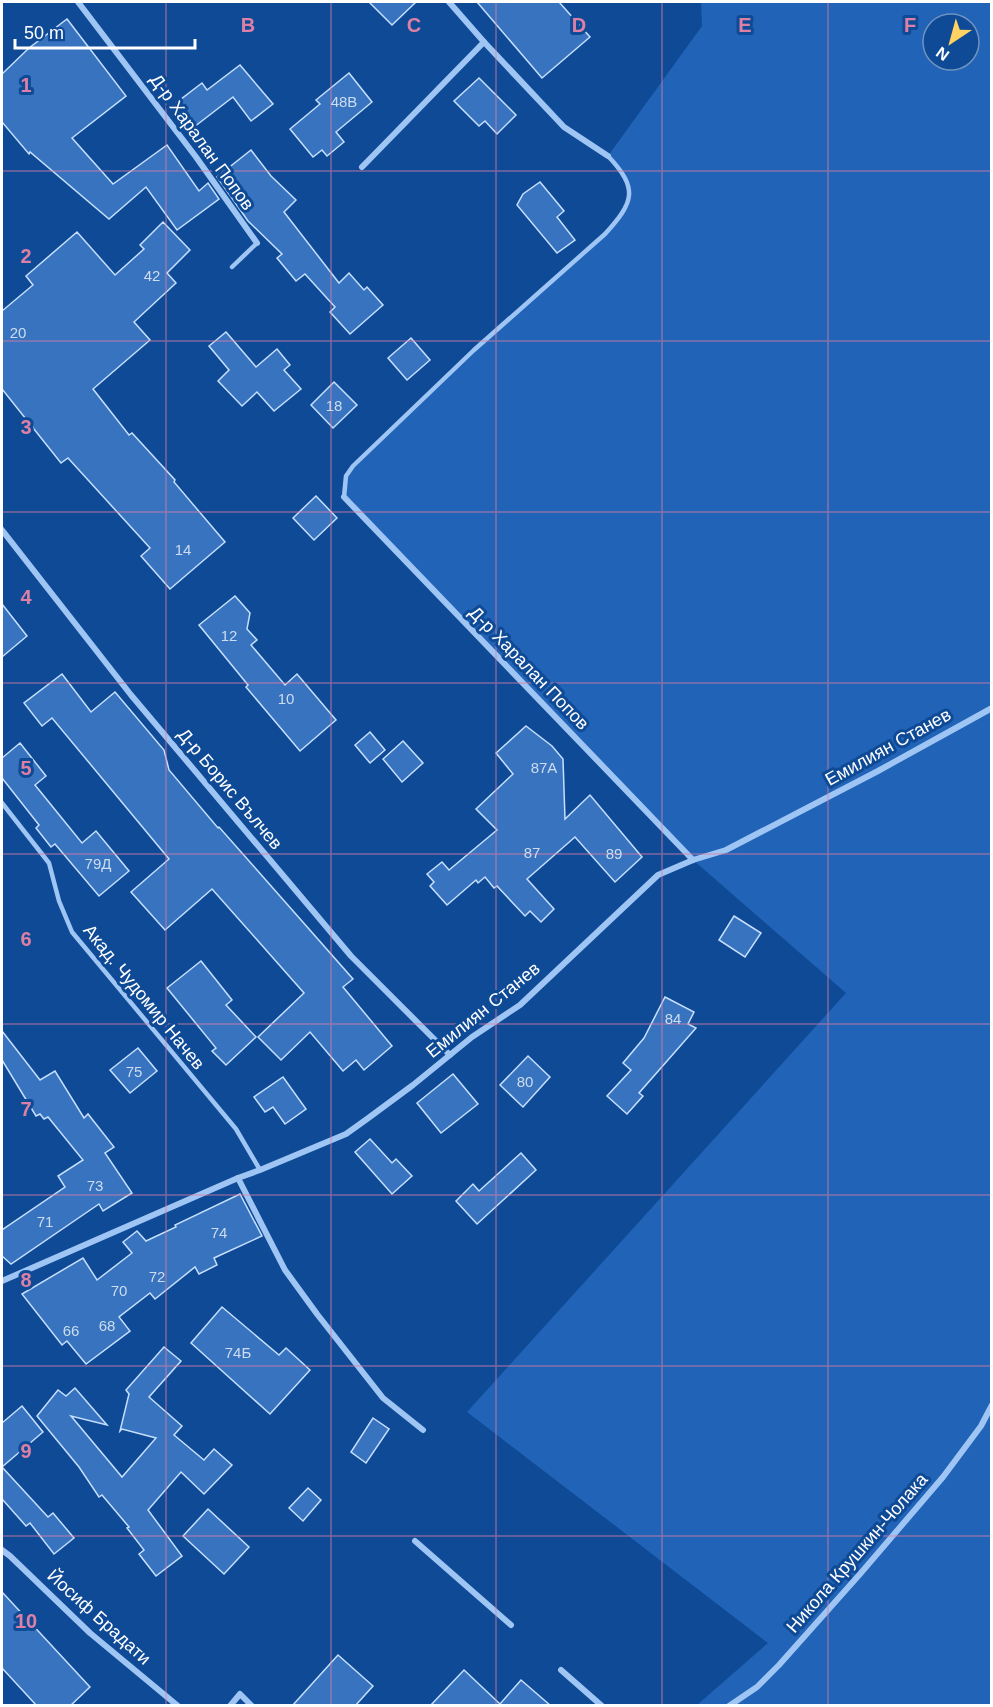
<svg xmlns="http://www.w3.org/2000/svg" width="993" height="1707" font-family="Helvetica,sans-serif">
  <style>
    .green { fill: #2163b6; fill-rule: evenodd }
    .building { fill: #3773bf; stroke: #c6dffe; stroke-width: 1.5 }
    .lines { fill: none; stroke-linecap: round; stroke-linejoin: round }
    .service { stroke: #9ec5f4; stroke-width: 4.5 }
    .minor { stroke: #9ec5f4; stroke-width: 6 }
    .grid { fill: none; stroke: #dd80a5; stroke-width: 1.5; stroke-opacity: 0.55 }
    .labels { text-anchor: middle; dominant-baseline: central; stroke-width: 6; stroke-linejoin: round; paint-order: stroke }
    .number-label { font-size: 15px; fill: #cddcef }
    .street-label { font-size: 18px; fill: #fff; stroke: #0f4a96 }
    .grid-label { font-size: 20px; text-anchor: middle; font-weight: bold; fill: #dd80a5; stroke: #0f4a96; stroke-width: 6; stroke-linejoin: round; paint-order: stroke }
  </style>
  <rect width="100%" height="100%" fill="#0f4a96"/>
  <path class="green" d="M701,2H991V1705H697L768,1643L467,1412L846,993L693,860L344,497L346,476L474,350L605,234L627,202L628,182L608,156L702,26ZM933,24H969V60H933Z"/>
  <g class="building">
    <path d="M369,2H416L392,25Z"/>
    <path d="M477,2H559L590,37L542,78Z"/>
    <path d="M67,19L126,96L72,138L113,184L167,145L199,191L208,183L219,199L177,230L146,187L109,219L30,152L29,154L2,122V74L29,48Z"/>
    <path d="M240,65L273,104L251,121L233,97L194,127L176,103L202,83L207,90Z"/>
    <path d="M349,73L372,102L336,132L344,142L327,156L322,150L313,157L290,129L320,104L316,100Z"/>
    <path d="M479,78L516,115L497,134L485,121L479,126L454,101Z"/>
    <path d="M251,150L271,176L296,200L284,212L339,283L349,273L364,290L367,287L383,305L350,334L330,312L335,307L305,274L296,281L277,258L282,254L248,221L217,177Z"/>
    <path d="M540,182L564,211L557,217L575,240L557,253L517,205L523,194Z"/>
    <path d="M163,222L190,250L167,273L176,283L134,322L150,340L93,389L129,435L132,433L175,480L174,482L225,542L170,589L141,556L150,548L68,458L61,463L2,389V311L33,285L26,276L77,232L115,275L144,249L140,245Z"/>
    <path d="M226,332L256,367L277,349L290,365L284,370L301,389L274,411L257,392L242,406L218,381L229,370L209,346Z"/>
    <path d="M411,338L430,360L407,380L388,358Z"/>
    <path d="M334,382L357,405L333,428L311,405Z"/>
    <path d="M316,496L337,518L314,540L293,518Z"/>
    <path d="M235,596L250,613L247,629L257,640L251,645L285,685L297,674L336,720L300,751L246,687L248,685L199,625Z"/>
    <path d="M2,604L27,636L2,657Z"/>
    <path d="M62,674L91,712L115,692L164,750L169,770L218,828L219,827L353,979L343,987L392,1046L364,1070L356,1060L343,1071L310,1032L281,1060L258,1037L304,993L212,889L165,930L131,892L169,859L52,718L42,726L24,703Z"/>
    <path d="M526,726L552,746L563,759L565,819L590,795L642,857L615,882L575,837L527,879L554,909L541,922L530,911L525,916L497,886L494,888L485,877L478,883L476,880L447,905L430,886L434,882L427,874L442,862L449,870L497,830L476,809L513,774L496,753Z"/>
    <path d="M370,732L385,750L370,763L355,745Z"/>
    <path d="M403,741L423,763L402,782L383,759Z"/>
    <path d="M20,743L46,776L35,785L82,843L96,831L129,871L99,896L55,844L51,847L36,828L39,825L2,778V758Z"/>
    <path d="M734,916L761,933L745,957L719,940Z"/>
    <path d="M201,961L232,1000L226,1005L256,1037L226,1065L212,1051L216,1048L167,988Z"/>
    <path d="M665,997L694,1012L688,1024L696,1028L639,1093L643,1096L627,1114L607,1096L631,1070L623,1063L644,1038Z"/>
    <path d="M2,1031L40,1080L55,1071L84,1118L88,1114L114,1147L105,1153L132,1193L103,1211L99,1204L11,1264L2,1256V1230L65,1187L58,1176L83,1160L48,1117L44,1119L40,1114L36,1116L2,1060Z"/>
    <path d="M138,1048L157,1071L130,1093L110,1070Z"/>
    <path d="M528,1056L550,1077L523,1107L500,1085Z"/>
    <path d="M453,1074L478,1104L441,1133L417,1103Z"/>
    <path d="M283,1077L306,1109L285,1124L273,1107L265,1112L254,1097Z"/>
    <path d="M370,1139L392,1163L396,1159L412,1176L392,1194L355,1152Z"/>
    <path d="M521,1153L536,1170L477,1224L456,1201L473,1184L479,1191Z"/>
    <path d="M240,1194L262,1236L214,1258L217,1265L199,1274L195,1267L155,1299L150,1293L119,1317L130,1331L86,1364L67,1341L62,1345L22,1294L83,1258L97,1280L132,1253L123,1242L137,1231L146,1241L176,1227L175,1225Z"/>
    <path d="M222,1307L279,1355L286,1348L310,1370L270,1414L191,1343Z"/>
    <path d="M164,1347L181,1361L149,1397L182,1426L174,1435L204,1460L214,1449L232,1465L204,1494L181,1472L148,1510L182,1556L156,1576L139,1554L144,1550L127,1528L129,1527L102,1495L99,1497L79,1467L37,1416L58,1390L66,1396L75,1388L107,1425L71,1416L122,1477L156,1438L122,1429L120,1431L129,1394L126,1390Z"/>
    <path d="M22,1406L43,1432L2,1467L48,1517L53,1513L74,1538L54,1554L30,1523L26,1526L2,1499V1423Z"/>
    <path d="M373,1418L389,1429L366,1463L351,1452Z"/>
    <path d="M308,1488L321,1500L303,1521L289,1508Z"/>
    <path d="M208,1509L249,1547L224,1574L183,1536Z"/>
    <path d="M2,1592L90,1687L70,1706H37L2,1668Z"/>
    <path d="M338,1655L373,1686L355,1706H292Z"/>
    <path d="M464,1670L500,1704L521,1680L551,1706H430Z"/>
  </g>
  <g class="lines">
    <g class="service">
      <path d="M232,267L257,243"/>
      <path d="M344,497L346,476L353,466L474,350L605,234C634,202 639,189 608,156"/>
      <path d="M2,803L49,863L59,901L72,932L236,1129L260,1170"/>
    </g>
    <g class="minor">
      <path d="M78,2L196,157L257,243"/>
      <path d="M449,2L484,42L564,127L608,156"/>
      <path d="M362,167L484,42"/>
      <path d="M344,497L693,860"/>
      <path d="M2,530L131,695L351,956L450,1055"/>
      <path d="M238,1178L285,1270L317,1314L383,1398L423,1430"/>
      <path d="M2,1281L238,1178L260,1170L346,1134L367,1119L413,1085L472,1037L520,1005L658,875L693,860L726,850L878,771L992,708"/>
      <path d="M415,1541L511,1625"/>
      <path d="M2,1550L10,1556L90,1633L178,1706"/>
      <path d="M561,1670L602,1706"/>
      <path d="M230,1706L240,1694L252,1706"/>
      <path d="M729,1706L757,1687L779,1665L860,1574L943,1477L981,1426L992,1405"/>
    </g>
  </g>
  <path class="grid" d="M166,2V1706M331,2V1706M496,2V1706M662,2V1706M828,2V1706M2,171H992M2,341H992M2,512H992M2,683H992M2,854H992M2,1024H992M2,1195H992M2,1366H992M2,1536H992"/>
  <g class="labels">
    <g class="number-label">
      <text x="344" y="101">48В</text>
      <text x="152" y="275">42</text>
      <text x="18" y="332">20</text>
      <text x="334" y="405">18</text>
      <text x="183" y="549">14</text>
      <text x="229" y="635">12</text>
      <text x="286" y="698">10</text>
      <text x="544" y="767">87А</text>
      <text x="532" y="852">87</text>
      <text x="614" y="853">89</text>
      <text x="98" y="863">79Д</text>
      <text x="673" y="1018">84</text>
      <text x="134" y="1071">75</text>
      <text x="525" y="1081">80</text>
      <text x="95" y="1185">73</text>
      <text x="45" y="1221">71</text>
      <text x="219" y="1232">74</text>
      <text x="157" y="1276">72</text>
      <text x="119" y="1290">70</text>
      <text x="107" y="1325">68</text>
      <text x="71" y="1330">66</text>
      <text x="238" y="1352">74Б</text>
    </g>
    <g class="street-label">
      <text transform="translate(202 142) rotate(54)">Д-р Харалан Попов</text>
      <text transform="translate(529 668) rotate(46)">Д-р Харалан Попов</text>
      <text transform="translate(888 747) rotate(-29)">Емилиян Станев</text>
      <text transform="translate(230 789) rotate(50)">Д-р Борис Вълчев</text>
      <text transform="translate(144 997) rotate(51)">Акад. Чудомир Начев</text>
      <text transform="translate(483 1010) rotate(-39)">Емилиян Станев</text>
      <text transform="translate(857 1553) rotate(-49)">Никола Крушкин-Чолака</text>
      <text transform="translate(99 1617) rotate(42)">Йосиф Брадати</text>
    </g>
  </g>
  <g class="grid-label">
    <text x="248" y="32">B</text>
    <text x="414" y="32">C</text>
    <text x="579" y="32">D</text>
    <text x="745" y="32">E</text>
    <text x="910" y="32">F</text>
    <text x="26" y="92">1</text>
    <text x="26" y="263">2</text>
    <text x="26" y="434">3</text>
    <text x="26" y="604">4</text>
    <text x="26" y="775">5</text>
    <text x="26" y="946">6</text>
    <text x="26" y="1116">7</text>
    <text x="26" y="1287">8</text>
    <text x="26" y="1458">9</text>
    <text x="26" y="1628">10</text>
  </g>
  <rect width="993" height="1707" fill="none" stroke="#ffffff" stroke-width="6"/>
  <g transform="translate(951 42) rotate(216)"><circle r="28" fill="#0f4a96" stroke="#6f92c0" stroke-width="1.5"/>
  <path d="M0-4.5L10 22L0 15L-10 22Z" fill="#ffd261"/>
  <text y="-9" font-size="16" font-weight="bold" text-anchor="middle" fill="#ffffff">N</text>
  </g>
  <path d="M15 39v9h180v-9" fill="none" stroke="#ffffff" stroke-width="3"/>
  <text x="24" y="39" font-size="18" fill="#ffffff" stroke="#0f4a96" stroke-width="4.5" paint-order="stroke">50 m</text>
</svg>
